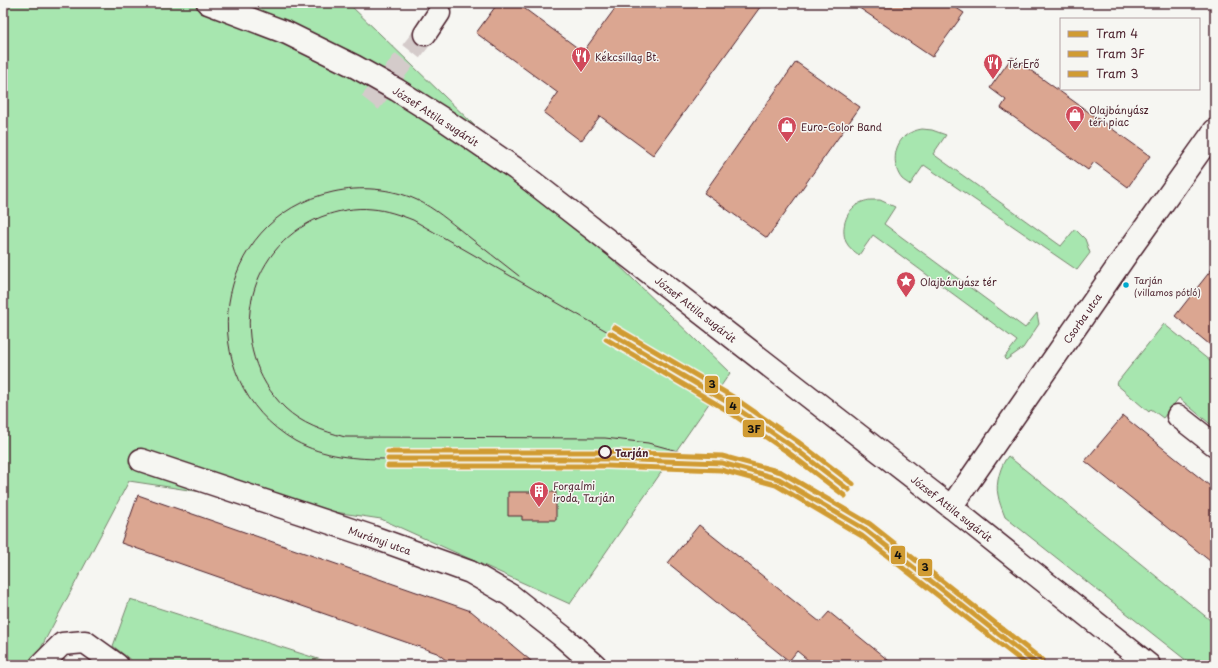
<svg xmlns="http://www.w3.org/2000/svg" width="1218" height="668" font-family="'Playpen Sans',sans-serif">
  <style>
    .green { fill: #a7e6af; stroke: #78826d }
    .building { fill: #dba691; stroke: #4a1f2b }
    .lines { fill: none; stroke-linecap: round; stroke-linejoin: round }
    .pedestrian-tunnel { stroke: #d4cbca; stroke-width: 22; stroke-dasharray: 22 11; stroke-linecap: butt }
    .pedestrian-casing { stroke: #4a1f2b; stroke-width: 25 }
    .minor-casing { stroke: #4a1f2b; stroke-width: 25 }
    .primary-casing { stroke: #4a1f2b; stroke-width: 25 }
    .pedestrian { stroke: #f6f6f2; stroke-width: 22 }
    .minor { stroke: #f6f6f2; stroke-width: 22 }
    .primary { stroke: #f6f6f2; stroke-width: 22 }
    .tram { stroke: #4a1f2b; stroke-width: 1 }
    .tram-1-casing { stroke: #f6f6f2; stroke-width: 8 }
    .tram-2-casing { stroke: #f6f6f2; stroke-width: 8 }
    .tram-3-casing { stroke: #f6f6f2; stroke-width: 8 }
    .tram-1 { stroke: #d09b32; stroke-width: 5 }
    .tram-2 { stroke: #d09b32; stroke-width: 5 }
    .tram-3 { stroke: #d09b32; stroke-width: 5 }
    .bus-dot { fill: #00a9ce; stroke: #f6f6f2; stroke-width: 1.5 }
    .stop-dot { fill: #f6f6f2; stroke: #4a1f2b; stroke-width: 2 }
    .labels { text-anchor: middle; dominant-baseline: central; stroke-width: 3; stroke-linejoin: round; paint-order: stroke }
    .bus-label { font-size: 9px; fill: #4a1f2b; stroke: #f6f6f2; text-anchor: start }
    .poi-label { font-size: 10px; fill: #4a1f2b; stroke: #f6f6f2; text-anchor: start }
    .street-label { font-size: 10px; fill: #4a1f2b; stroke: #f6f6f2 }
    .stop-label { font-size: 10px; font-weight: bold; fill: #4a1f2b; stroke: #f6f6f2; text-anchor: start }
    .line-badge { stroke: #f6f6f2; stroke-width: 1.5 }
    .pale-badge-label { font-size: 11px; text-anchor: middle; font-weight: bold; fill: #111 }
  </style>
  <rect width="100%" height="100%" fill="#f6f6f2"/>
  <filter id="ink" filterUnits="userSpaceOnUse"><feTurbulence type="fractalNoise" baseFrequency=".025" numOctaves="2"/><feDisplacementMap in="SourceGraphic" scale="8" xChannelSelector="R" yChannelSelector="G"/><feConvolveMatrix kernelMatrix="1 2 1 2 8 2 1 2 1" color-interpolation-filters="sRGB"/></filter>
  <g filter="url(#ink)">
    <g class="green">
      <path d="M3,3H348L730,373L570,604L381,519L129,481L32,665H3Z"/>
      <path d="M922,129L932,130L946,135L933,154L1061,246L1075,229L1085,239L1090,253L1077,270L924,165L910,185C908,183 904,181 902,179C892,167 893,146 905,136C910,132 916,130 922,129Z"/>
      <path d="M871,200H880L895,207L884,224L1025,328L1037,313L1039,324L1023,348L1006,360L1004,358L1017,341L873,235L859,255C854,251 849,248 846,242C840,227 847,208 862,202C865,201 868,200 871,200Z"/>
      <path d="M1164,324L1215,365V428L1179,398L1163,418L1151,409L1149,412L1116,384Z"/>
      <path d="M1008,456L1215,624V665H1192L1005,517C1002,509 999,502 998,495C995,484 1001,464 1008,456Z"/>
      <path d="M130,599L337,665H137L113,646Z"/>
    </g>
    <g class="building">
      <path d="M498,3H517L583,52L619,3H763L653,155L600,116L581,141L544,113L558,93L476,33Z"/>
      <path d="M852,3H949L964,13L932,57Z"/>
      <path d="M1012,57L1150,156L1128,187L1094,162L1088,170L1001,108L1006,100L990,88Z"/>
      <path d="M796,62L860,107L767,238L704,193Z"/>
      <path d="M1215,265V349L1175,316Z"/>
      <path d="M1123,416L1215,490V565L1085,461Z"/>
      <path d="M508,492H556V520H522V516H508Z"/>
      <path d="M138,495L471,611L536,665H452L437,653L121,543Z"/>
      <path d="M699,525L820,622L829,612L894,665H814L797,651L789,661L668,563Z"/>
    </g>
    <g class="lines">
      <path class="pedestrian-tunnel" d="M370,103L425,34"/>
      <g class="pedestrian-casing">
        <path id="pedestrian" d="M425,34L439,13"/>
      </g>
      <g class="minor-casing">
        <g id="minor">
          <path d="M1178,416L1215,445"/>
          <path d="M141,460L370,536L470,572L510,595L562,636L595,665"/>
          <path d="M951,507L1130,249L1215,130"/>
          <path d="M41,665L62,644L85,642L117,665"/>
        </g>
      </g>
      <g class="primary-casing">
        <path id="primary" d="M208,3L287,33L354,66L397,90L443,119L516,169L951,507L1149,665"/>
      </g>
      <use href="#pedestrian" class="pedestrian"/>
      <use href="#minor" class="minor"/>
      <use href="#primary" class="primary"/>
      <g class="tram">
        <path d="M610,333L413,220C400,215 386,210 372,209C355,207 337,211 321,217C243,249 225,349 285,408C302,424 323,431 345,437L605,438L648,443L722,463"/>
        <path d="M388,459C355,459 324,457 295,441C189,379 212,218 333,192C360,186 391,188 417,200C434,208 449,221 464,233C482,247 501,262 519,276"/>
      </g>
      <g class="tram-1-casing">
        <g id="tram-1">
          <path d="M610,333L729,403L793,447L849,490"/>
          <path d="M388,459H607L722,463L779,479L866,530L1038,665"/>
        </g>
      </g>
      <g class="tram-2-casing">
        <g id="tram-2">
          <path d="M606,339L725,409L789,453L845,496"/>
          <path d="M388,466H607L721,470L776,485L862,536L1027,665"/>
        </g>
      </g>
      <g class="tram-3-casing">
        <g id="tram-3">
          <path d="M614,327L733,397L797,441L853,484"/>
          <path d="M388,452H607L722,456L781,472L870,524L1042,660"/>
        </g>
      </g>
      <use href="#tram-1" class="tram-1"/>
      <use href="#tram-2" class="tram-2"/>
      <use href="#tram-3" class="tram-3"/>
    </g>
  </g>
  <defs>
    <g id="restaurant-pin" transform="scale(1)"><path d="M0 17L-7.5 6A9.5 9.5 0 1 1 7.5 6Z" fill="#d1495b" stroke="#f6f6f2"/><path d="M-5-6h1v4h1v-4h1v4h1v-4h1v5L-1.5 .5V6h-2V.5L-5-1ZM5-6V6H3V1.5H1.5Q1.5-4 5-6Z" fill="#fff"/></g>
    <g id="shop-pin" transform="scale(1)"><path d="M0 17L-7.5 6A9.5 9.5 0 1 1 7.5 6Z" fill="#d1495b" stroke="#f6f6f2"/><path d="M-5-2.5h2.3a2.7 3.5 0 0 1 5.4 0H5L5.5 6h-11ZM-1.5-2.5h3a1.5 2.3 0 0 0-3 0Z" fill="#fff"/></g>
    <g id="sight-pin" transform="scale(1)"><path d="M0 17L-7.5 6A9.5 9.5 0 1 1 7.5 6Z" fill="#d1495b" stroke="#f6f6f2"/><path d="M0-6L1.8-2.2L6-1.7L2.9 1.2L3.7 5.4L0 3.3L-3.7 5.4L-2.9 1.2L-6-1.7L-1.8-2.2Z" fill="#fff"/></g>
    <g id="building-pin" transform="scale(1)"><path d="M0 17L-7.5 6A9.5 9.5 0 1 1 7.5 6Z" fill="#d1495b" stroke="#f6f6f2"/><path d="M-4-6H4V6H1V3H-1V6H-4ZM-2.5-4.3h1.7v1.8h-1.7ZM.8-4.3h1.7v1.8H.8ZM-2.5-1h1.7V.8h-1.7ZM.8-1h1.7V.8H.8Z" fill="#fff"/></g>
  </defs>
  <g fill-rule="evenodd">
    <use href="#restaurant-pin" x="581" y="56"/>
    <use href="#restaurant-pin" x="993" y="63"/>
    <use href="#shop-pin" x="1075" y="115"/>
    <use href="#shop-pin" x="787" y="126"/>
    <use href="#sight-pin" x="906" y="281"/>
    <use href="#building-pin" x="539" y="491"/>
  </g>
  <circle class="bus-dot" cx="1126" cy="285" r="3.5"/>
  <circle class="stop-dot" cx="605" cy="452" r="6"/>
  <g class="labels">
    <g class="bus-label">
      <text x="1134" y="280">Tarján<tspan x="1134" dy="12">(villamos pótló)</tspan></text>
    </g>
    <g class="poi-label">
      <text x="595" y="56">Kékcsillag Bt.</text>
      <text x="1007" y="63">TérErő</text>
      <text x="1089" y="109">Olajbányász<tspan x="1089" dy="12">téri piac</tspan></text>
      <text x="801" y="126">Euro-Color Band</text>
      <text x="920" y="281">Olajbányász tér</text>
      <text x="553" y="485">Forgalmi<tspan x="553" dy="12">iroda, Tarján</tspan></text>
    </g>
    <g class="street-label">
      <text transform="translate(436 116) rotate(33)">József Attila sugárút</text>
      <text transform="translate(696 309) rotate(38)">József Attila sugárút</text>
      <text transform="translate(1082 318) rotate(-55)">Csorba utca</text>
      <text transform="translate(952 508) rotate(38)">József Attila sugárút</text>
      <text transform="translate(380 540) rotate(19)">Murányi utca</text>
    </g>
    <g class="stop-label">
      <text x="615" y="452">Tarján</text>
    </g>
  </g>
  <g class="line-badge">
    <rect x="704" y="375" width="15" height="19" rx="4" fill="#d09b32"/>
    <rect x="725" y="396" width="16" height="19" rx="4" fill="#d09b32"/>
    <rect x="742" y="419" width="23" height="19" rx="4" fill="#d09b32"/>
    <rect x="890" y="545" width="16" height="20" rx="4" fill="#d09b32"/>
    <rect x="917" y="558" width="16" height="19" rx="4" fill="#d09b32"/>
  </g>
  <g class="pale-badge-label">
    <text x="712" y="388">3</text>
    <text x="733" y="410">4</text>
    <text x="754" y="433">3F</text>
    <text x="898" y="559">4</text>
    <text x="925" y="571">3</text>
  </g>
  <rect width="1218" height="668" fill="none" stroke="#f6f6f2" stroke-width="16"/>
  <rect x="8" y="8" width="1202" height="652" fill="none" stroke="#4a1f2b" stroke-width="1.5" filter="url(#ink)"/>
  <rect x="1060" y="18" width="140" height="72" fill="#f6f6f2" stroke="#b1a0a2"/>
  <rect x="1068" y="31" width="20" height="6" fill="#d09b32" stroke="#b1a0a2"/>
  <text x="1096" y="38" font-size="12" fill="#4a1f2b">Tram 4</text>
  <rect x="1068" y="51" width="20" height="6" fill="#d09b32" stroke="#b1a0a2"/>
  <text x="1096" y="58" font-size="12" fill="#4a1f2b">Tram 3F</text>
  <rect x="1068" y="71" width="20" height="6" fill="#d09b32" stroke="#b1a0a2"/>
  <text x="1096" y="78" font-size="12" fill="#4a1f2b">Tram 3</text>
</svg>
